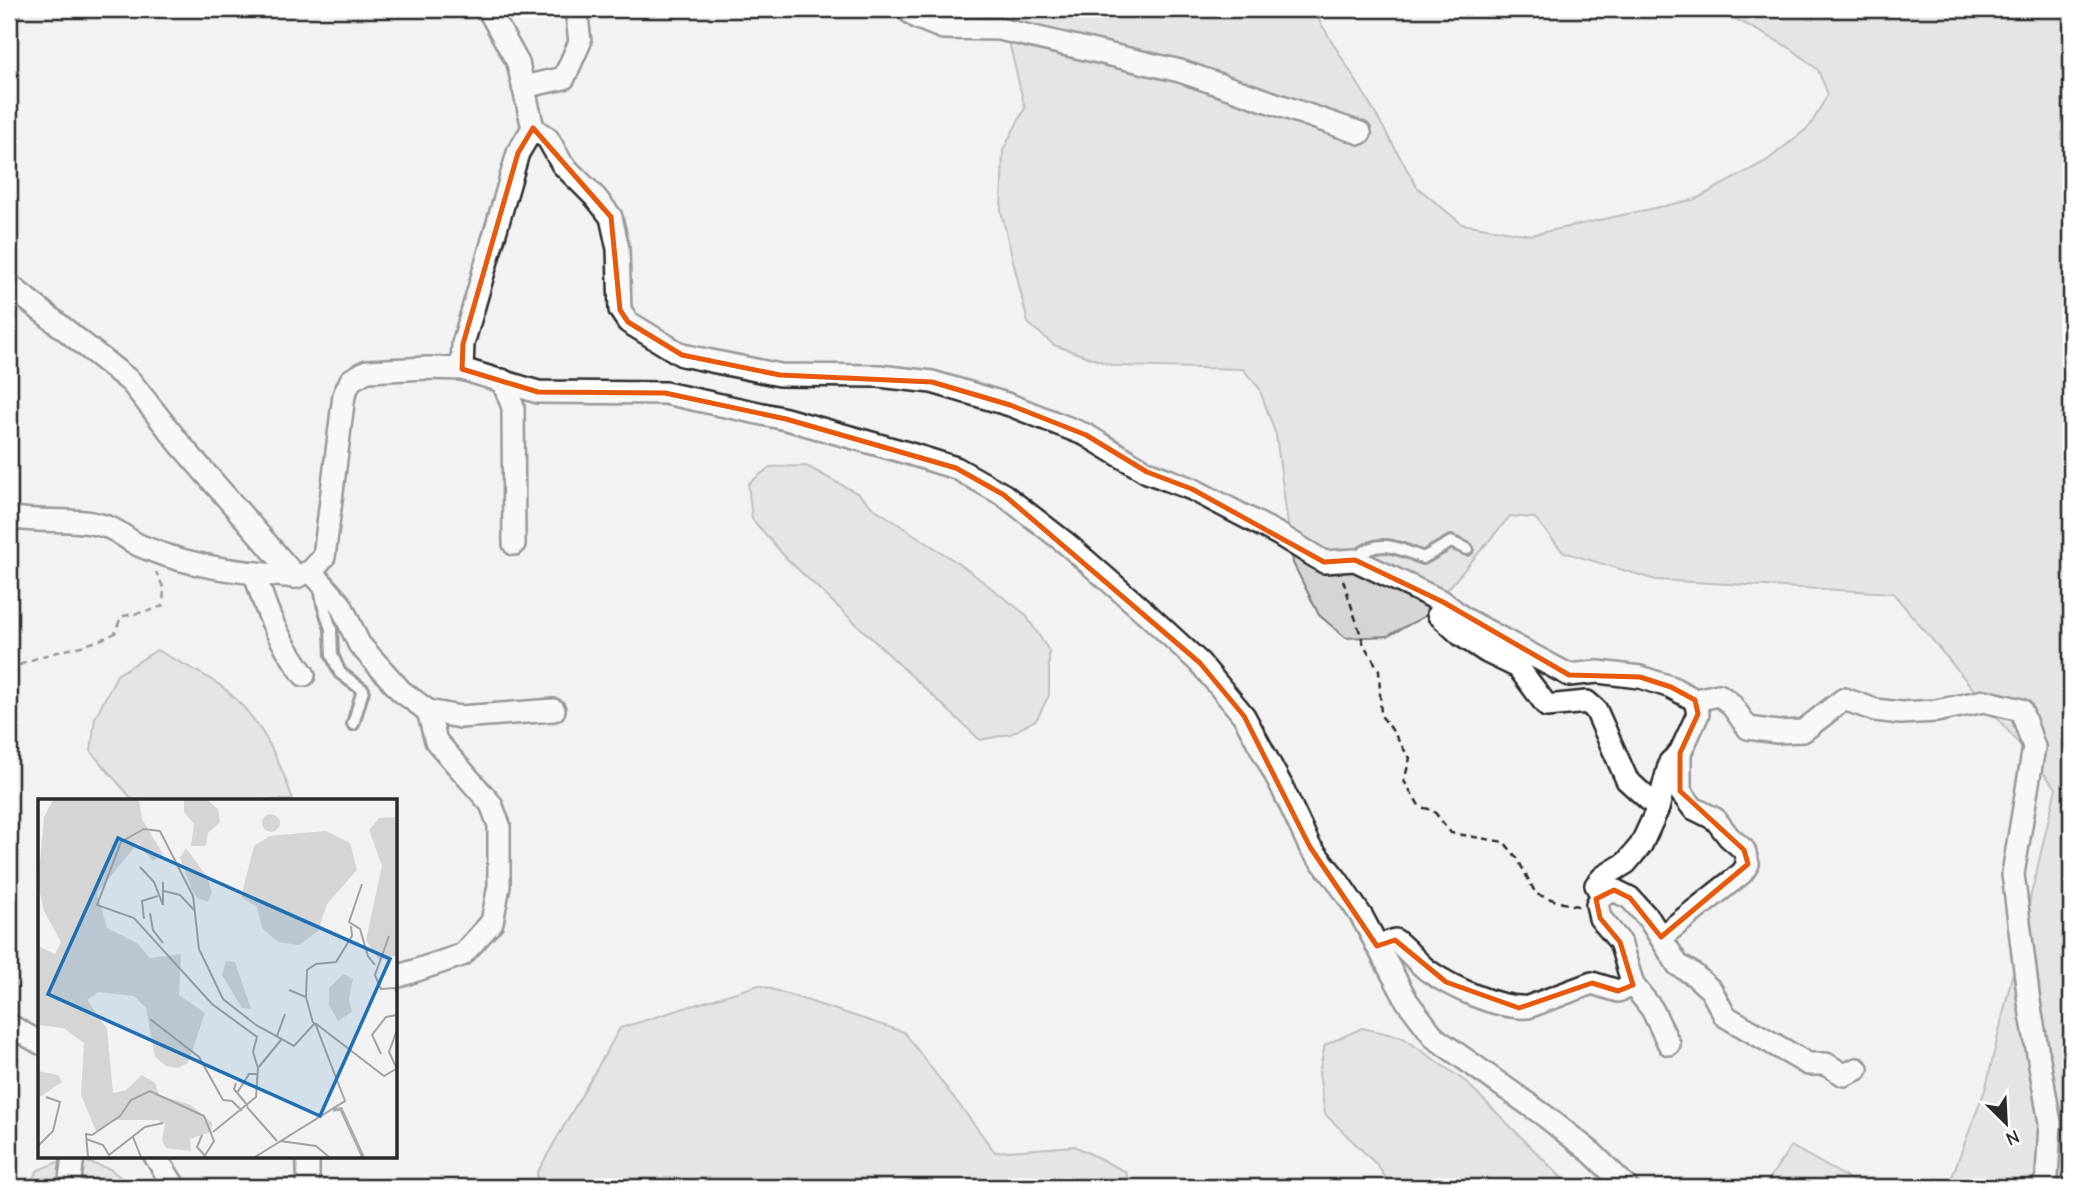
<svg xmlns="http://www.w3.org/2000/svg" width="2080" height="1196" font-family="'Comic Neue',sans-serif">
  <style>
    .green { fill: #d5d5d5; stroke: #808080; stroke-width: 2 }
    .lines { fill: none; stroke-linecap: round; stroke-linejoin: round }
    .service-casing { stroke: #2b2b2b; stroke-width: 16 }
    .minor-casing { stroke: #2b2b2b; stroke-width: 26 }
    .path { stroke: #2b2b2b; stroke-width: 2.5; stroke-dasharray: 7 5; stroke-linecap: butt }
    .service { stroke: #fff; stroke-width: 10 }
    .minor { stroke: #fff; stroke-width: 21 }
    .marked { fill: none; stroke: #e8590c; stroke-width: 5; stroke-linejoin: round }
    .inset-river { fill: none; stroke: #ababab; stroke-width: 3.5 }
    .inset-road { fill: none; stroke: #a2a2a2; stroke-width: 2 }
    .view { fill: #1f6fb2; fill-opacity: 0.15; stroke: #1f6fb2; stroke-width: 3.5 }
    .inset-edge { fill: none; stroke: #2b2b2b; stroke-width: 3.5 }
  </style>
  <rect width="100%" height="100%" fill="#f2f2f2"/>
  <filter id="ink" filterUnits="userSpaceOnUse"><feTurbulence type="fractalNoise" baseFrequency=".0143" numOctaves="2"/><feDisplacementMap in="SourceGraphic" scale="14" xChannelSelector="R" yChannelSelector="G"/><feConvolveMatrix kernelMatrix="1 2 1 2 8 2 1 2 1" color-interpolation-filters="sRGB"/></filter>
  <g filter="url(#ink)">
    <g class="green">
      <path d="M1001,9H1312L1366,97L1417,187L1462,224L1531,235L1696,199L1768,160L1810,126L1828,94L1818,70L1792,49L1717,9H2071V1187H1948L1986,1087L2056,788L1893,593L1656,580L1563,552L1535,518L1510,516L1425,616L1388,636L1346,638L1319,615L1293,563L1276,435L1259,388L1243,369L1114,366L1054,345L1028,323L1001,211L1003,150L1025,108Z"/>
      <path d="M806,466L859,494L872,507L964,567L1025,614L1049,651V695L1037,719L1011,734L980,740L787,559L752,519L748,484L770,467Z"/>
      <path d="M157,650C178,662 210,676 227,691C261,720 279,759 293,800H133L91,752L95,718L117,675Z"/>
      <path d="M759,985L904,1032L995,1152L1075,1146L1126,1172L1130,1187H538L537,1173L620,1028Z"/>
      <path d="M1362,1028L1402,1037L1466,1082L1571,1187H1392L1377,1165L1325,1114L1319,1073L1325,1045Z"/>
      <path d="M1791,1146L1864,1187H1764Z"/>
      <path d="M71,1157L110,1169L133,1187H27L38,1170Z"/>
    </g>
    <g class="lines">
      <g class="service-casing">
        <g id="service">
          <path d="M1355,560C1376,536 1398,548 1423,558L1451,542L1467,549"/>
          <path d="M320,586L323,604L331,629L332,655L340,673L363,690L353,724"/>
        </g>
      </g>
      <g class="minor-casing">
        <g id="minor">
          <path d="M488,9L518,63L533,128L548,139L562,164L596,198L611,217L618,249L620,310L628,322L682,355L780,375L879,376L932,382L1010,405L1086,435L1147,472L1192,489L1278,534L1324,562L1355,560L1443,602L1463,618L1569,675L1598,672L1640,677L1671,687L1695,700L1719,695L1730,703L1748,728L1777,732L1803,731L1844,699L1875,710L1901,713L1936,711L1984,701L2021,710L2034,747L2013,874L2029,1002L2050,1123L2047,1177L2043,1187"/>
          <path d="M906,9L918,18L943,28L999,29L1180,71L1360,133"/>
          <path d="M9,11L10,9"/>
          <path d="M523,87L564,78L580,42L576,9"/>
          <path d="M9,285L131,382L180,444L296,577"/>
          <path d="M462,369L463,344L518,153L533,128"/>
          <path d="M502,380L513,407L514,544"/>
          <path d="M9,517C42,524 78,516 110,528C122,533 131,543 143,547C194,568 241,572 296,577L311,571L324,557L344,395L351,380L367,371L427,368L462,369L538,392L665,393L786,419L904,452L956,468L1004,495L1067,544L1146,613L1200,663L1244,716L1281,785L1310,847L1337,880L1362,917L1407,1001L1435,1038L1545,1116L1592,1153L1627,1187"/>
          <path d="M311,571L341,605L359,644L401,691L428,711L460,717L554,710"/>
          <path d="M255,573C267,617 278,637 304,675"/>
          <path d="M1438,614L1461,635L1487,652L1518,667L1547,706L1587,702L1596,710L1627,780L1658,808"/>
          <path d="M1602,896L1596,885L1603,877L1626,863L1641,845L1658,808L1670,762L1680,753L1698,714L1695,700"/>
          <path d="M1661,937L1742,873L1748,864L1744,850L1729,837L1715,819L1693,808L1680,791V753"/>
          <path d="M1377,946L1395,940C1407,949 1416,961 1427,970C1451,987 1497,1009 1528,1007L1592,983L1618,991L1633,985"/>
          <path d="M396,977L462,955L492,922L499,886V825L491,804L436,741L428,711"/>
          <path d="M9,1025L40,1043"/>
          <path d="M1669,1044L1652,1009L1633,985L1620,942L1600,918L1597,904L1602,896L1614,890L1630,898L1649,919L1678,965L1693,974L1711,990L1725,1016L1808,1064H1826L1844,1075L1857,1069"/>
          <path d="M155,1156L175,1187"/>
          <path d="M308,1156V1187"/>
          <path d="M69,1187L73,1156"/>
        </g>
      </g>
      <g class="path">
        <path d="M1343,580L1364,645L1379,670L1381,716C1393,728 1399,744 1410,758L1404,781L1420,807L1433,810L1451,833L1504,842L1517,858L1536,894L1563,903L1579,906"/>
        <path d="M9,671C45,649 79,652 115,633L121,617C136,612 151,613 163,605L164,589L156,572"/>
      </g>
      <use href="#service" class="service"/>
      <use href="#minor" class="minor"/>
    </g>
  </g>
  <path d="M0 0H2080V1196H0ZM533,128L611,217L620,310L628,322L682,355L780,375L932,382L1010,405L1086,435L1147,472L1192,489L1324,562L1355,560L1443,602L1569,675L1640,677L1671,687L1695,700L1698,714L1680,753V791L1744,850L1748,864L1661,937L1630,898L1614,890L1596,899L1600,918L1620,942L1633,985L1618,991L1592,983L1519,1008L1446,982L1395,940L1377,946L1310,847L1244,716L1200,663L1004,495L956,468L786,419L665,393L538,392L462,369L463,344L518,153Z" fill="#f2f2f2" fill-opacity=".55" fill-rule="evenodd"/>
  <path class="marked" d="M533,128L611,217L620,310L628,322L682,355L780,375L932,382L1010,405L1086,435L1147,472L1192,489L1324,562L1355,560L1443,602L1569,675L1640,677L1671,687L1695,700L1698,714L1680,753V791L1744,850L1748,864L1661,937L1630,898L1614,890L1596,899L1600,918L1620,942L1633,985L1618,991L1592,983L1519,1008L1446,982L1395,940L1377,946L1310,847L1244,716L1200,663L1004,495L956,468L786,419L665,393L538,392L462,369L463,344L518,153Z"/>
  <g transform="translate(38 799)">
    <rect width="359" height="359" fill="#f2f2f2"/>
    <path d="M15,1H101L104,20L125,55L115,62L100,44L59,94L69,129L99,144L112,159L143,155L141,196L167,214L150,264L140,269L128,267L117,258L108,209L96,197L60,193L49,201L69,230L75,294L88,291L104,276L117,284L121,296L153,306L174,324L173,333L152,340L153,352L128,349L124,341L127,325L120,321H78L58,332L43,296L46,244L25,229L0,226V147L17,155L23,143L6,112L0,85L6,18ZM146,1H169L180,10L182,23L170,34L168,47H153L156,25L146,13ZM224 24a9 9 0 1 1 18 0a9 9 0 1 1-18 0ZM358,18L359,156L341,161L328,141L344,67L331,31L341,19ZM288,32L312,44L319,71L289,105L280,132L261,146L240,143L224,129L219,108L203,98L216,47L232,37ZM148,49L169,78L174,93L170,103L159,99L153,89L142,59ZM188,162L197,163L213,210L204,209L184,176ZM305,175L315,180L311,200L314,213L300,222L291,206V189ZM0,272L20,276L24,283L0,299Z" fill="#d5d5d5"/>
    <path class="inset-river" d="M295,311L303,310L325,358"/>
    <path class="inset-road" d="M102,68L116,83L125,106M125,83V106M324,85L311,123L322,130L330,157L337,166M126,92L142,96L157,112M112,114L115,131L125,144M106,120L104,102L120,97M351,137L337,176L343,190L357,189L359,195M251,191L268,198L275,224M268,198L269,171L278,165L298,163L314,137L313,127M112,220L161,258L185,301L194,302L204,312M277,224L346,277L358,270M359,231L351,253L359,270M239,237L247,215M343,255L334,236L348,218L359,216M220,269L243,241M198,284L196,290L210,307M199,294L211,275H219M209,308L239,342M175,333L218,298L220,269L215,253L219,238L174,205L96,119L59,106L83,43L106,30L122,32L155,97L161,150L185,200L218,226L256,247L277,224M164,336L159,348L168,358M95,338L103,358M48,340L65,346L71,356L107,328L125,324M242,342L278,347L291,358M0,347L15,332L22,303L8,298M50,358L48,335L54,336L82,317L93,301L112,292L166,317L176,342L166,358M217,358L307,302L277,224"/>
    <path class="view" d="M80,39L352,160L282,317L10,195Z"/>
    <rect width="359" height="359" class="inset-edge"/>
  </g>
  <rect width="2080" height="1196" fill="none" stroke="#fff" stroke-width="35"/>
  <rect x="18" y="18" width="2045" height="1161" fill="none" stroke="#2b2b2b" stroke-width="2.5" filter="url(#ink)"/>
  <g transform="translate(2006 1123) rotate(156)" stroke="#ffffff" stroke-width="5" paint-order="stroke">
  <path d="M0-5L12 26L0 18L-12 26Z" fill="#2b2b2b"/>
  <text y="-10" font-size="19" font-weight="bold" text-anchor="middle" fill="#2b2b2b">N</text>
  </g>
</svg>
